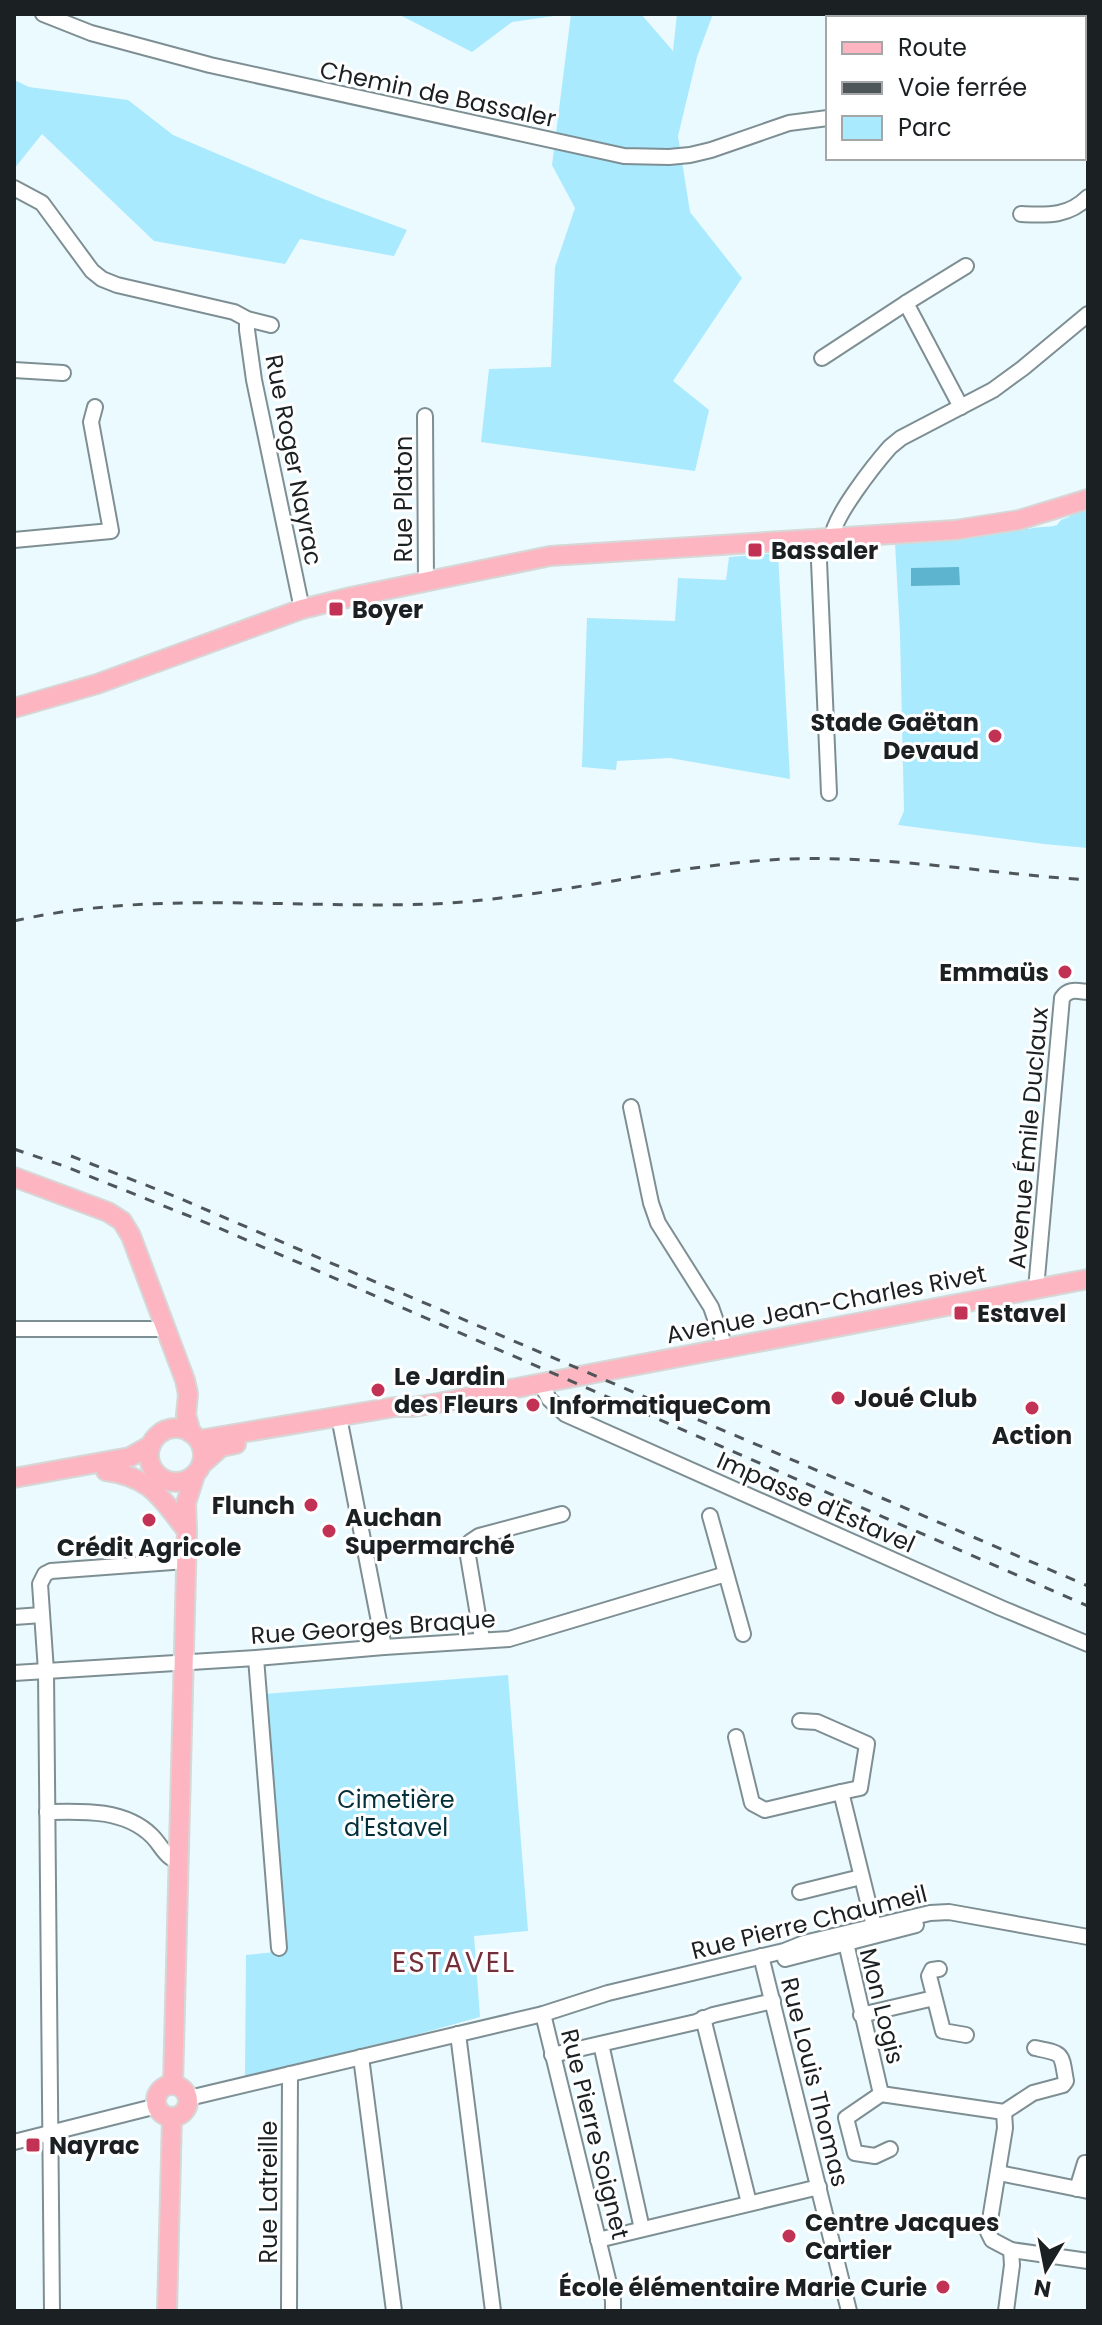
<svg xmlns="http://www.w3.org/2000/svg" width="1102" height="2325" font-family="Poppins,sans-serif">
  <style>
    .green { fill: #aaeafe }
    .water { fill: #5cb4ce }
    .lines { fill: none; stroke-linecap: round; stroke-linejoin: round }
    .minor-casing { stroke: #7e8f94; stroke-width: 18 }
    .major-casing { stroke: #d6d7d7; stroke-width: 22 }
    .minor { stroke: #fff; stroke-width: 14 }
    .major { stroke: #fdb6c1; stroke-width: 18 }
    .rail { stroke: #4e5659; stroke-width: 3; stroke-dasharray: 10 10; stroke-linecap: butt }
    .poi-dot { fill: #c13254; stroke: #fff; stroke-width: 3 }
    .labels { text-anchor: middle; dominant-baseline: central; stroke-width: 6; stroke-linejoin: round; paint-order: stroke }
    .street-label { font-size: 24px; fill: #1b2123; stroke: #fff }
    .poi-label { font-size: 24px; font-weight: bold; fill: #1b2123; stroke: #fff; text-anchor: start }
    .park-label { font-size: 24px; fill: #032f3a; stroke: #fff }
    .quarter-label { font-size: 28px; letter-spacing: 2px; fill: #752f3b; stroke: #fff }
  </style>
  <rect width="100%" height="100%" fill="#ebfafe"/>
  <g class="green">
    <path d="M398,14H568L512,22L472,52Z"/>
    <path d="M571,14H641L673,51L677,14H713L697,57L678,136L690,212L742,278L673,381L709,410L695,471L481,442L489,369L551,367L555,267L575,208L552,165Z"/>
    <path d="M912,14H1088V107H1084V18H977L976,16L913,17Z"/>
    <path d="M14,80L29,87L128,100L173,135L321,198L407,230L394,256L300,239L285,264L154,241L42,134L14,169Z"/>
    <path d="M1088,507V848L1044,844L898,825L904,811L900,634L895,543L955,540L1022,525L1029,529C1039,526 1047,528 1057,525L1061,520L1069,517L1072,512Z"/>
    <path d="M778,553L790,779L670,758L617,761L616,770L582,767L587,618L675,621L678,578L726,580L729,557Z"/>
    <path d="M508,1675L528,1931L474,1936L480,2017L408,2037L245,2076L246,1955L284,1951L264,1694Z"/>
  </g>
  <path class="water" d="M959,567L960,585L911,586V568Z"/>
  <g class="lines">
    <g class="minor-casing">
      <g id="minor">
        <path d="M43,14L91,33L210,65L624,156L669,157L690,155L711,150L789,123L828,118"/>
        <path d="M1084,115H1088"/>
        <path d="M14,188L42,203L92,271L102,279L117,285L234,312L247,319L271,325"/>
        <path d="M1021,214C1047,215 1068,217 1088,197"/>
        <path d="M906,303L961,407"/>
        <path d="M247,319V330L254,380L302,609"/>
        <path d="M822,358L906,303L966,266"/>
        <path d="M14,370L63,373"/>
        <path d="M425,416L426,583"/>
        <path d="M818,538L829,793"/>
        <path d="M832,538C833,517 875,464 890,447L901,438L993,390L1023,368L1088,314"/>
        <path d="M14,540L111,531L91,422L95,407"/>
        <path d="M631,1107L651,1203L658,1223L711,1307L725,1347"/>
        <path d="M1036,1289L1062,998C1069,988 1077,991 1088,992"/>
        <path d="M14,1329H166"/>
        <path d="M541,1383L549,1399L565,1414L1001,1608L1088,1644"/>
        <path d="M339,1417L384,1647"/>
        <path d="M710,1516L743,1634"/>
        <path d="M14,1617L42,1615"/>
        <path d="M482,1639L467,1550L470,1542L479,1536L562,1514"/>
        <path d="M256,1658L279,1948"/>
        <path d="M14,1673L256,1658L384,1647L509,1639L726,1574"/>
        <path d="M800,1721L817,1722L867,1744L860,1788L841,1792"/>
        <path d="M736,1737L752,1803L765,1810L841,1792L874,1926"/>
        <path d="M47,1812C82,1811 125,1809 152,1836C162,1846 165,1858 180,1862"/>
        <path d="M800,1892L861,1877"/>
        <path d="M846,1943L881,2094"/>
        <path d="M761,1956L849,2311"/>
        <path d="M785,1959L916,1925"/>
        <path d="M939,1969L932,1970L929,1976L943,2031L966,2035"/>
        <path d="M543,2014L613,2300V2311"/>
        <path d="M861,2015L934,1998"/>
        <path d="M703,2018L749,2203"/>
        <path d="M458,2034L493,2311"/>
        <path d="M601,2044L642,2229"/>
        <path d="M552,2055L696,2022L713,2015L773,2001"/>
        <path d="M361,2057L394,2311"/>
        <path d="M189,2098L543,2014L608,1993L784,1951L804,1943L930,1913L949,1912L1088,1937"/>
        <path d="M1004,2112L1033,2093L1063,2085L1066,2081C1061,2052 1064,2054 1035,2048"/>
        <path d="M14,2142L157,2106"/>
        <path d="M890,2149L875,2156L855,2153L846,2118L881,2094L1004,2112L1005,2128L988,2232L992,2240L1011,2250L1012,2265L1006,2311"/>
        <path d="M999,2173L1088,2191"/>
        <path d="M1077,2189L1085,2163H1088"/>
        <path d="M598,2240L819,2187"/>
        <path d="M1011,2250L1088,2261"/>
        <path d="M52,2311L46,1671L40,1584L45,1574L51,1571L186,1561"/>
        <path d="M289,2311L290,2074"/>
      </g>
    </g>
    <g class="major-casing">
      <g id="major">
        <path d="M14,708L97,684L302,609L351,597L550,556L955,530L1019,520L1088,499"/>
        <path d="M14,1177L108,1212L122,1221L131,1236L185,1380L188,1394L186,1415L191,1433"/>
        <circle cx="176" cy="1455" r="27"/>
        <path d="M199,1440L395,1407H413L438,1403L1088,1279"/>
        <path d="M202,1464L221,1447L236,1444"/>
        <path d="M106,1471C151,1477 161,1498 187,1531"/>
        <path d="M14,1478L130,1457L151,1445"/>
        <circle cx="172" cy="2101" r="16"/>
        <path d="M173,2085L187,1531L186,1503L195,1475"/>
        <path d="M167,2311L172,2117"/>
      </g>
    </g>
    <use href="#minor" class="minor"/>
    <use href="#major" class="major"/>
    <g class="rail">
      <path d="M14,921C149,890 293,909 431,904C544,899 655,868 768,860C875,853 982,873 1088,880"/>
      <path d="M14,1149L64,1166L219,1228L1088,1606"/>
      <path d="M71,1156L174,1196L1088,1586"/>
    </g>
  </g>
  <g class="poi-dot">
    <rect x="747" y="542" width="16" height="16" rx="4"/>
    <rect x="328" y="601" width="16" height="16" rx="4"/>
    <circle cx="995" cy="736" r="8"/>
    <circle cx="1065" cy="972" r="8"/>
    <rect x="953" y="1305" width="16" height="16" rx="4"/>
    <circle cx="378" cy="1390" r="8"/>
    <circle cx="838" cy="1398" r="8"/>
    <circle cx="533" cy="1405" r="8"/>
    <circle cx="1032" cy="1408" r="8"/>
    <circle cx="311" cy="1505" r="8"/>
    <circle cx="149" cy="1520" r="8"/>
    <circle cx="329" cy="1531" r="8"/>
    <rect x="25" y="2137" width="16" height="16" rx="4"/>
    <circle cx="789" cy="2236" r="8"/>
    <circle cx="943" cy="2287" r="8"/>
  </g>
  <g class="labels">
    <g class="street-label">
      <text transform="translate(438 94) rotate(12)">Chemin de Bassaler</text>
      <text transform="translate(294 460) rotate(79)">Rue Roger Nayrac</text>
      <text transform="translate(403 499) rotate(-90)">Rue Platon</text>
      <text transform="translate(1028 1138) rotate(-85)">Avenue Émile Duclaux</text>
      <text transform="translate(826 1304) rotate(-11)">Avenue Jean-Charles Rivet</text>
      <text transform="translate(816 1502) rotate(24)">Impasse d'Estavel</text>
      <text transform="translate(373 1627) rotate(-4)">Rue Georges Braque</text>
      <text transform="translate(809 1922) rotate(-14)">Rue Pierre Chaumeil</text>
      <text transform="translate(882 2006) rotate(76)">Mon Logis</text>
      <text transform="translate(815 2082) rotate(76)">Rue Louis Thomas</text>
      <text transform="translate(595 2134) rotate(76)">Rue Pierre Soignet</text>
      <text transform="translate(268 2192) rotate(-90)">Rue Latreille</text>
    </g>
    <g class="poi-label">
      <text x="771" y="550">Bassaler</text>
      <text x="352" y="609">Boyer</text>
      <text x="979" y="722" text-anchor="end">Stade Gaëtan<tspan x="979" dy="28">Devaud</tspan></text>
      <text x="1049" y="972" text-anchor="end">Emmaüs</text>
      <text x="977" y="1313">Estavel</text>
      <text x="394" y="1376">Le Jardin<tspan x="394" dy="28">des Fleurs</tspan></text>
      <text x="854" y="1398">Joué Club</text>
      <text x="549" y="1405">InformatiqueCom</text>
      <text x="1032" y="1435" text-anchor="middle">Action</text>
      <text x="295" y="1505" text-anchor="end">Flunch</text>
      <text x="345" y="1517">Auchan<tspan x="345" dy="28">Supermarché</tspan></text>
      <text x="149" y="1547" text-anchor="middle">Crédit Agricole</text>
      <text x="49" y="2145">Nayrac</text>
      <text x="805" y="2222">Centre Jacques<tspan x="805" dy="28">Cartier</tspan></text>
      <text x="927" y="2287" text-anchor="end">École élémentaire Marie Curie</text>
    </g>
    <g class="park-label">
      <text x="396" y="1799">Cimetière<tspan x="396" dy="28">d'Estavel</tspan></text>
    </g>
    <g class="quarter-label">
      <text x="454" y="1962">ESTAVEL</text>
    </g>
  </g>
  <rect width="1102" height="2325" fill="none" stroke="#1b2123" stroke-width="32"/>
  <rect x="826" y="16" width="260" height="144" fill="#ffffff" stroke="#a4a6a7" stroke-width="2"/>
  <rect x="842" y="42" width="40" height="12" fill="#fdb6c1" stroke="#a4a6a7" stroke-width="2"/>
  <text x="898" y="56" font-size="24" fill="#1b2123">Route</text>
  <rect x="842" y="82" width="40" height="12" fill="#4e5659" stroke="#a4a6a7" stroke-width="2"/>
  <text x="898" y="96" font-size="24" fill="#1b2123">Voie ferrée</text>
  <rect x="842" y="116" width="40" height="24" fill="#aaeafe" stroke="#a4a6a7" stroke-width="2"/>
  <text x="898" y="136" font-size="24" fill="#1b2123">Parc</text>
  <g transform="translate(1046 2269) rotate(190)" stroke="#ffffff" stroke-width="6" paint-order="stroke">
  <path d="M0-6L14 30L0 20L-14 30Z" fill="#1b2123"/>
  <text y="-12" font-size="22" font-weight="bold" text-anchor="middle" fill="#1b2123">N</text>
  </g>
</svg>
